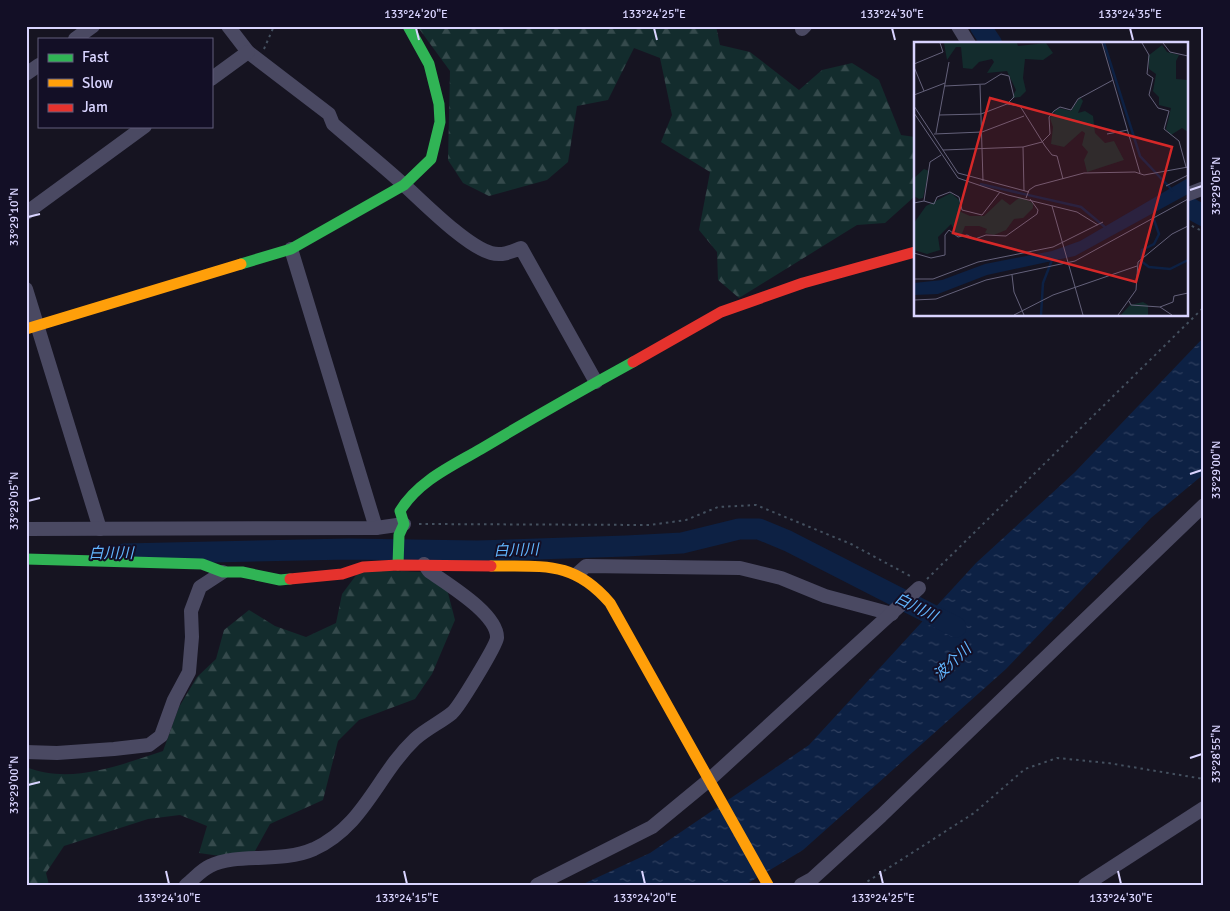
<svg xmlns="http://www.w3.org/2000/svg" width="1230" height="911" font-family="Signika,'Noto Sans JP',sans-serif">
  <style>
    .forest { fill: url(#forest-firs) }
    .water { fill: url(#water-ripples) }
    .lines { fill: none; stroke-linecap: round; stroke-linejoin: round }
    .river { stroke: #0d2144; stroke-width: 21 }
    .path { stroke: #44505f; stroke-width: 2; stroke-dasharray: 2.5 4; stroke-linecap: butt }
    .street { stroke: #4a4962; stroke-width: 14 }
    .fast { stroke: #30b455; stroke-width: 11 }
    .slow { stroke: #ff9f0a; stroke-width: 11 }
    .jam { stroke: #e5322d; stroke-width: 11 }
    .ticks { fill: none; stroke: #d9d4ff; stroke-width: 2 }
    .labels { text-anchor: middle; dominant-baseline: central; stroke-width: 4; stroke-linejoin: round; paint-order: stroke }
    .water-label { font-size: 15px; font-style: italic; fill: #62b6ff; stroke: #130f26 }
    .inset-river { fill: none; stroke: #0d2144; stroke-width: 2.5 }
    .inset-road { fill: none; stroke: #64617a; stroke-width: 1 }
    .view { fill: #d62828; fill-opacity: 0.15; stroke: #d62828; stroke-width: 2.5 }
    .inset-edge { fill: none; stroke: #d9d4ff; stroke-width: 2.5 }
    .neatline { fill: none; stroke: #d9d4ff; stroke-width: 2 }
    .ticks-label { font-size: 12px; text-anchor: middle; fill: #d9d4ff }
  </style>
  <defs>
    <pattern id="forest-firs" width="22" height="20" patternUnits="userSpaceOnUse" patternTransform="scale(1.25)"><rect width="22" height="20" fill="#132c2d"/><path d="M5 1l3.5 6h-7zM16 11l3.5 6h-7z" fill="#354a4c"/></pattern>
    <pattern id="water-ripples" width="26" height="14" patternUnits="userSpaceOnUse" patternTransform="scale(1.25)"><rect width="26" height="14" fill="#0d2144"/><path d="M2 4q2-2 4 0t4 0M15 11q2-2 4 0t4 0" fill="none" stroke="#304060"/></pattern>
  </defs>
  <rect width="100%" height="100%" fill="#161421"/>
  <g class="forest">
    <path d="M417,26H716L720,45L750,52L799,90L822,70L852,63L879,80L901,135L915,137V196L885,223L857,225L739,298L718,280L717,252L699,230L710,172L661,142L672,115L660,58L634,48L608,100L577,106L568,162L547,180L489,196L463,183L448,160L450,71Z"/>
    <path d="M360,570L423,572L447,589L455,620L432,674L415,699L359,720L338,741L323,800L270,824L255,851L227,857L199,853L207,826L180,815L148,819L64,846L46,873L49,885H26V767C71,785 120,765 163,751L179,707L197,677L216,659L224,630L249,610L275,626L306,637L336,623L342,594Z"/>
  </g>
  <path class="water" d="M1204,337V474L1151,518L1006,669L803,850L745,885H581L650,853L809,745L976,563L1075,472Z"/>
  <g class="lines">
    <g class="river">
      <path d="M980,26L992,44"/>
      <path d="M1186,206L1204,216"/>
      <path d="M124,554L349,549L477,551L626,546L682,543L739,529H759L788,541L956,627"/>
    </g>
    <g class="path">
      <path d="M264,49L274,26"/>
      <path d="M1186,223L1204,232"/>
      <path d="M419,524L650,525L686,520L718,507L756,505L851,544L912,577"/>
      <path d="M927,579L1204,307"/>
      <path d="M862,885L974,813L1025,769L1057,758L1108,763L1204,779"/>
    </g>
    <g class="street">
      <path d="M228,26L248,52L329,114L333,124C356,144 380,163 403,184C423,202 466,246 491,253C502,256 511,252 521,248L596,382"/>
      <path d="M958,26L969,44"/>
      <path d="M802,29L805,26"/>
      <path d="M75,39L93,26"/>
      <path d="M26,74L39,65"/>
      <path d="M211,79L248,52"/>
      <path d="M1186,195L1204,188"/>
      <path d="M26,213L145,126"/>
      <path d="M291,249L376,528"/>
      <path d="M26,289L100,529"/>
      <path d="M26,529L376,528L404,524"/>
      <path d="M577,574L586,566L740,568L781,578L825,596L892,614"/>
      <path d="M26,752L57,753L114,749L149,745L161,736L174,700L189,672L192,637L191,611L200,587L223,572"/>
      <path d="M186,885C194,879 201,870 210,866C237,852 280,864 314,849C365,825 377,775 415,739C426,729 441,722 452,713C459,707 496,646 497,638C498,614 447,584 429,571L424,564"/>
      <path d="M537,885L652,827L709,780L919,588"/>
      <path d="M801,885L812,879L881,816L1204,505"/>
      <path d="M1085,885L1204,808"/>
    </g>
    <g class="fast">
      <path d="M241,264L291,249L404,185L431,159L440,122L439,104L429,64L408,26"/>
      <path d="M26,559L202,564L223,572H242L280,580L290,579"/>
      <path d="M398,565L399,535L404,524L400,511C418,481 452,466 481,449C531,419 582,390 633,362"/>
    </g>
    <g class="slow">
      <path d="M26,329L241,264"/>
      <path d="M491,566C544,567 573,560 610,603L768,885"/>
    </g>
    <g class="jam">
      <path d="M633,362L721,312L803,283L915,252"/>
      <path d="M290,579L342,574L363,567L398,565L491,566"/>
    </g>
  </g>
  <path class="ticks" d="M416,28L419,40M654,28L657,40M892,28L895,40M1130,28L1133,40M1190,190L1202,186M28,217L40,214M1190,474L1202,470M28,501L40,498M1190,758L1202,754M28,785L40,782M166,871L169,884M404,871L407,884M642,871L645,884M880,871L883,884M1118,871L1121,884"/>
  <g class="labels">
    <g class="water-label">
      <text transform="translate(516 550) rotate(-2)">白川川</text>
      <text x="111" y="553">白川川</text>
      <text transform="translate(916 607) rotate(27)">白川川</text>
      <text transform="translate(952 662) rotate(-43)">波介川</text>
    </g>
  </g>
  <g transform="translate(914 42)">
    <rect width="274" height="274" fill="#161421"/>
    <path d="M30,1H103L104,4L132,1L139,11L129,18L111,17L109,36L112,49L106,55L98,56L102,48L93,29L73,31L80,20L78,17L65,20L58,27L49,26L47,5H42L33,18ZM248,3L253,10L265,13L262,19V37L274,38V90L268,86L257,93L252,87L257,66L245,63V55L239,49L242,32L235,27L234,14ZM166,55L169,59L164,71L171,69L179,74L181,91L191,101L200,99L210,118L173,130L170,118L174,110L168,103L171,91L168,89L150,105L137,102L139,85L136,76L144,66L157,69ZM10,127L15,129L9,156L5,157L0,154V136ZM37,151L45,158L47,170L56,174H70L88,157L96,163L106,155L119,161V166L109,176L100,177L92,188L80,193L71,191L73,187L65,184H51L48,192L43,193L37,182L24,195L26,208L13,212L0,208V181L12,164ZM229,260L234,263V273H207L216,263Z" fill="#132c2d"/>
    <path d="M274,136V152L161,214L73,233L24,252L0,253V241L28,238L71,222L138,209L166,199Z" fill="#0d2144"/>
    <path class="inset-river" d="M190,1L226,114L259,149M66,142L167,165L192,186M239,175L245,192L240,202L228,208L227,219L235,225L256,227L274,218M127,273L129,241L138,218"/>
    <path class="inset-road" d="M188,1L226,131M228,1L235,13L233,32L239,36L235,53L244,66L255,69L250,87L265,99L272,125M249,1L256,10L274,14M0,22L29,10L26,1M0,25L10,49M66,43L69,139M31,44L71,42L87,32L95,34L100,55L93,62L106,64L131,104L138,113L143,114L149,137M0,53L31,41M0,64L44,131L115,150M0,71L44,136L94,153L163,170L184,183M25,73L67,72L93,62M22,91L35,20M20,92L68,90L110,74M193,92L214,88M109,105L110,149M29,108L109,105L128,100L136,92L135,75L140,69L146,65L157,68L164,57L199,38M252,144L274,133M112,156L115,148L121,144L170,131L221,130L230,133L274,125M10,159L16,120L27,113M0,161L10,159L20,162L23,155L36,150L45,155L48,168L68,173L86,150M138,164L169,273M0,211L17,216L31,213V193L35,188L44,195L53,193L61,197L72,193L92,194L123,172L124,168L116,157M98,233L100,250L110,273M0,237H19L64,220L139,205L189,180M0,258L22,257L72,238L161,219L274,157M215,259L217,263L246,265L258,273M246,265L259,260L260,254L274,251M100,273L139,253L223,224M204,273L222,248L224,220L258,192L274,184"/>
    <path class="view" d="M76,56L258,105L222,240L39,191Z"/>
    <rect width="274" height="274" class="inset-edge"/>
  </g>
  <rect width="1230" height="911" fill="none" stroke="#130f26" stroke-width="55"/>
  <rect x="38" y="38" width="175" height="90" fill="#130f26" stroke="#625e7d"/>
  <rect x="48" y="54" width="25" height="8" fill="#30b455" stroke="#625e7d"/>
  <text x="82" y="62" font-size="15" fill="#d9d4ff">Fast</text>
  <rect x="48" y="79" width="25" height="8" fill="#ff9f0a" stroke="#625e7d"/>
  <text x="82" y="88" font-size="15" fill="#d9d4ff">Slow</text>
  <rect x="48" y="104" width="25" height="8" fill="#e5322d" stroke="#625e7d"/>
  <text x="82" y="112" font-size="15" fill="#d9d4ff">Jam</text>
  <rect x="28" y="28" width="1174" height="856" class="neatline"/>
  <g class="ticks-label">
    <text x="416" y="18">133°24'20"E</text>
    <text x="654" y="18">133°24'25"E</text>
    <text x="892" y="18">133°24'30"E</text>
    <text x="1130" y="18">133°24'35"E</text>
    <text transform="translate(1216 186) rotate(-90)" y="4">33°29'05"N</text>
    <text transform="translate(14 217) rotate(-90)" y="4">33°29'10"N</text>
    <text transform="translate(1216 470) rotate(-90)" y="4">33°29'00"N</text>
    <text transform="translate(14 501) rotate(-90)" y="4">33°29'05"N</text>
    <text transform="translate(1216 754) rotate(-90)" y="4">33°28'55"N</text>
    <text transform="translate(14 785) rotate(-90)" y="4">33°29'00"N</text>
    <text x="169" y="902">133°24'10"E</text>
    <text x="407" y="902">133°24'15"E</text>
    <text x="645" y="902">133°24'20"E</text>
    <text x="883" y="902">133°24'25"E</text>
    <text x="1121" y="902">133°24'30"E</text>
  </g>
</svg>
